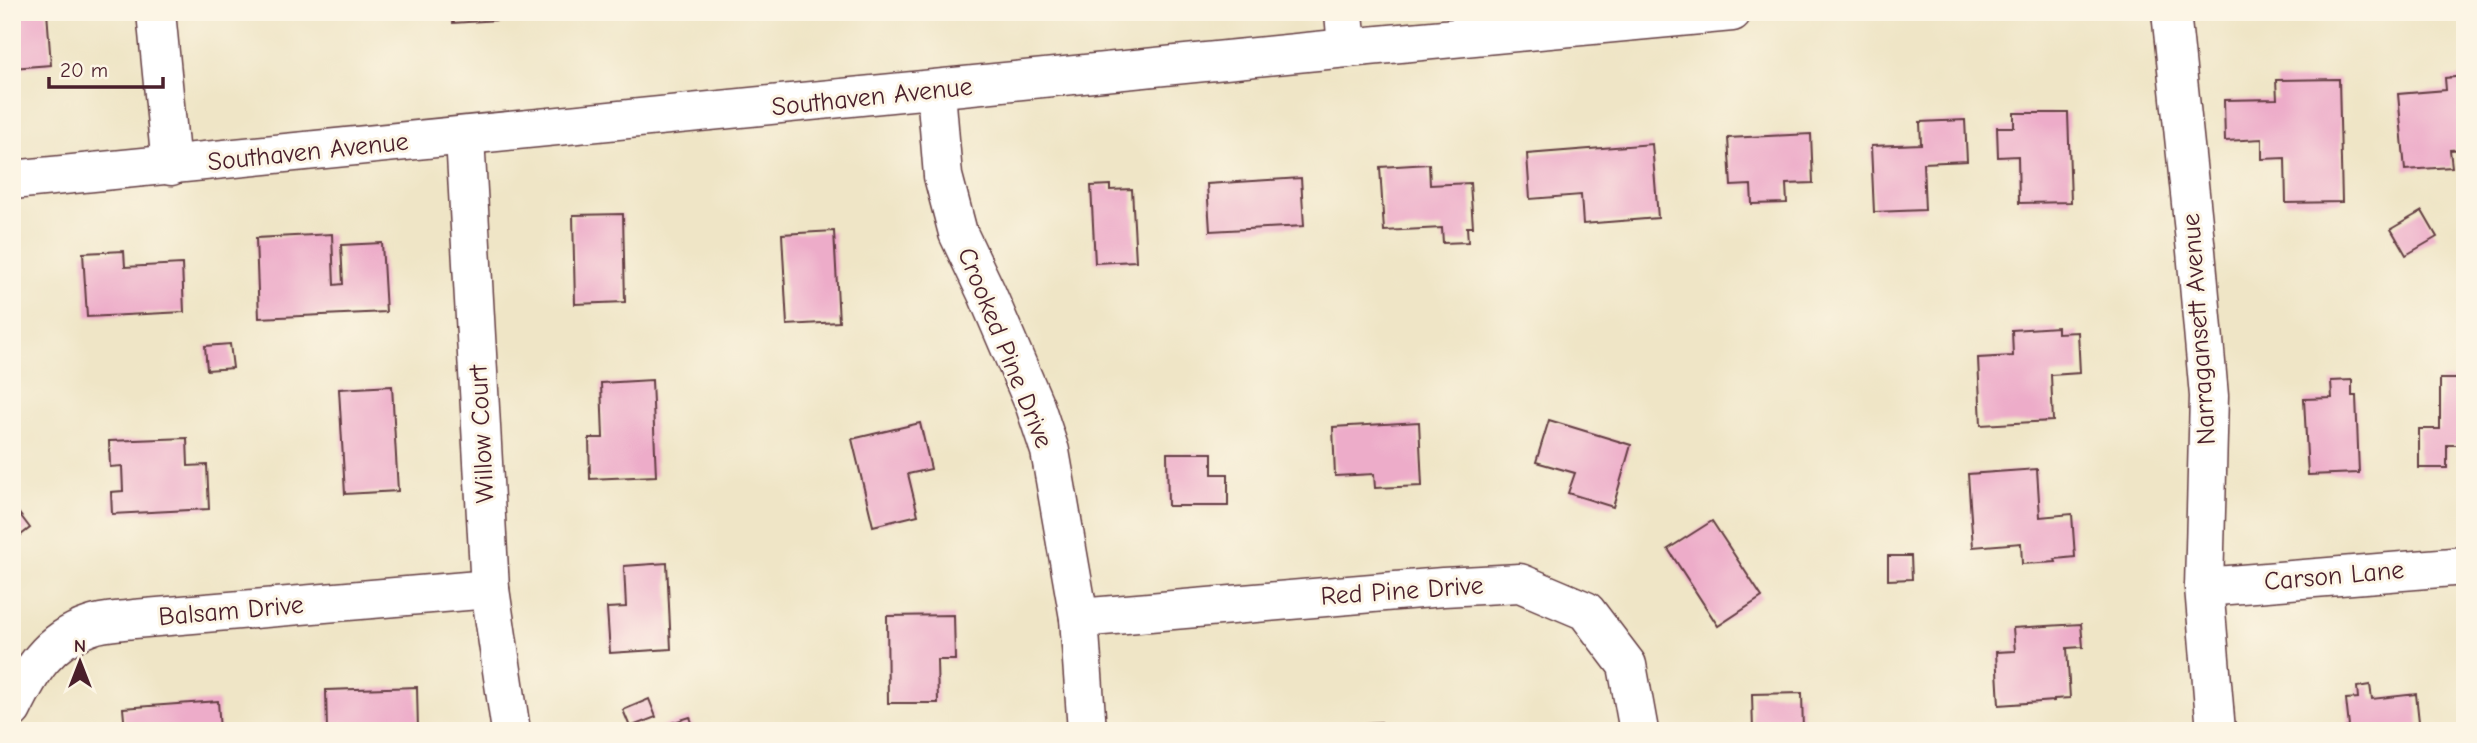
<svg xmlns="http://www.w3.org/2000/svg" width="2477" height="743" font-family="'Comic Neue',sans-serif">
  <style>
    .building { fill: #edacc9 }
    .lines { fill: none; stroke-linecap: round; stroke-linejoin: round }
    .minor-casing { stroke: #633d42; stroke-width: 41 }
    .minor { stroke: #fff; stroke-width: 38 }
    .labels { text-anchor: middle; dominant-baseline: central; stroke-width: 6; stroke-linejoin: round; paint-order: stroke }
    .street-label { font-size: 26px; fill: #4a1f2b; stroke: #fcf5e5 }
  </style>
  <rect width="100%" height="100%" fill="#fcf5e5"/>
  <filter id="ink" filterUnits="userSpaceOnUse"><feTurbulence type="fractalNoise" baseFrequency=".0143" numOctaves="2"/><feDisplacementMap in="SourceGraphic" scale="14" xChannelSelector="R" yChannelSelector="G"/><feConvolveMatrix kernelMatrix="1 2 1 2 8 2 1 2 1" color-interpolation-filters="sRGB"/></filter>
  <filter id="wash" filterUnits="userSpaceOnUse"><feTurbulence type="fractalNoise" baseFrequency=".00686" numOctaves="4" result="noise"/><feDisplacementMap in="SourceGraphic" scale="28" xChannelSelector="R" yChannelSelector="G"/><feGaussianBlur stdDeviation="1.57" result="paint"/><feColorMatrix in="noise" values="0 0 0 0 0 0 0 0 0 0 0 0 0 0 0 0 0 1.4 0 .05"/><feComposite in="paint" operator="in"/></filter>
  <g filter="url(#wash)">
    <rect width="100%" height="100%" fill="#efe5c6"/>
    <g id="blocks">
      <g class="building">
        <path d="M13,12H47L51,65L12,68Z"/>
        <path d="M452,12H498V20L453,23Z"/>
        <path d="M2465,76V149L2450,150L2452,167L2405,170L2398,94L2446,90L2445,78Z"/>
        <path d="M2339,79L2342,202L2286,203L2285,158L2262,159V139L2225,141L2224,100L2277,99L2276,80Z"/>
        <path d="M2014,113H2068L2071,202L2019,203L2018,156L1998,157L1997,127H2014Z"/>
        <path d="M1965,120L1967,161L1923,163L1925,210L1874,212L1871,146L1921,144L1920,122Z"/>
        <path d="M1811,134L1813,183L1786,184L1787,203L1752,204L1751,185L1731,186L1728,138Z"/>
        <path d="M1652,144L1658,218L1583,224L1581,195L1530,199L1527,154Z"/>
        <path d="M1429,164L1430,185L1470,183L1473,227H1467L1468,242L1443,243L1442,228L1384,231L1380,167Z"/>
        <path d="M1301,178L1304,226L1210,231L1207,184Z"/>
        <path d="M1110,185V190L1132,189L1136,261L1095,263L1091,186Z"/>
        <path d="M2422,211L2437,237L2406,255L2391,229Z"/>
        <path d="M623,214L625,302L575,304L573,215Z"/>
        <path d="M834,231L839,322L787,325L782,234Z"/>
        <path d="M332,234L334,285L343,284L341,245L382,243L386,312L259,318L256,238Z"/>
        <path d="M124,251L125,267L182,264L184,312L87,317L83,253Z"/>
        <path d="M2057,327V333L2078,332L2080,373L2051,375L2053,421L1981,425L1978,358L2013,356L2012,330Z"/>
        <path d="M230,344L233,368L207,370L205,346Z"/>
        <path d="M2440,379H2465V445H2447V468H2419V429H2440Z"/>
        <path d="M652,380L656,476L590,479L589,438H603L601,383Z"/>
        <path d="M2352,380V396H2356L2359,473L2308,475L2304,399L2332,398L2331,381Z"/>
        <path d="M392,386L398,491L345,494L339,389Z"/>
        <path d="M1549,420L1631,445L1613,507L1568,493L1575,473L1536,462Z"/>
        <path d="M1419,422L1422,486L1375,488L1374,474L1335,476L1333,427Z"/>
        <path d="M920,423L931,469L908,474L918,515L873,526L852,439Z"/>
        <path d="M187,438L188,466L207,465L209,509L112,514L111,492L123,491L122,466L110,467L109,441Z"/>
        <path d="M1167,453H1212V474H1228V506H1168Z"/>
        <path d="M2037,469L2040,517L2072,514L2075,557L2055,559L2056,562L2022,564L2021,543L1973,547L1968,474Z"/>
        <path d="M12,504L30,528L12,542Z"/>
        <path d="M1712,521L1762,597L1718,626L1668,549Z"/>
        <path d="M1888,556H1911L1912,579L1888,580Z"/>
        <path d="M667,563L671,649L610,653L607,608L626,607L624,566Z"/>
        <path d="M954,615L955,660H937L938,703H888L887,616Z"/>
        <path d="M2081,624L2083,647L2067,648L2070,698L2054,699V701L1999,705L1996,652L2015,651L2013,628Z"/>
        <path d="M2370,685L2372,699L2416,694L2420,731H2330L2349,727L2346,699L2358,698L2357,687Z"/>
        <path d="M417,687L418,731H327L326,690Z"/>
        <path d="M1802,693L1803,731H1753L1752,694Z"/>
        <path d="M649,699L656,717L630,727L623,710Z"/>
        <path d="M218,701L220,731H125L123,708Z"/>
        <path d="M690,717L695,731H649V730Z"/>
        <path d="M1381,722L1382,731H1301V727Z"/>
      </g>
    </g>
  </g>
  <g filter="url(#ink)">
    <use href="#blocks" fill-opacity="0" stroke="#633d42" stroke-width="2"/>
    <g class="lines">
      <g class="minor-casing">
        <g id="minor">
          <path d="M156,12L171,166"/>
          <path d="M1344,12L1347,48"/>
          <path d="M2171,12L2196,251L2209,396L2204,587L2216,731"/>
          <path d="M936,91L943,176L958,233L987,294L1035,406L1050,451L1079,618L1087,731"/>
          <path d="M465,137L490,589L511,731"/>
          <path d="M12,180L1347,48L1732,12"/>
          <path d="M2204,587L2465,566"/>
          <path d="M1079,618L1443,587L1520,583L1586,611L1627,665L1639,731"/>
          <path d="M12,709C30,672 48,640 90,626C103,621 120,621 134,619L490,589"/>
        </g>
      </g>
      <use href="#minor" class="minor"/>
    </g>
  </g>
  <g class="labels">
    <g class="street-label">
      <text transform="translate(872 97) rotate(-6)">Southaven Avenue</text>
      <text transform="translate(308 152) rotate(-6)">Southaven Avenue</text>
      <text transform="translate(2199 329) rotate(-94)">Narragansett Avenue</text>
      <text transform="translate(1005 348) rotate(68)">Crooked Pine Drive</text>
      <text transform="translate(482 434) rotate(-93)">Willow Court</text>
      <text transform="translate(2334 576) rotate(-5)">Carson Lane</text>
      <text transform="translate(1402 591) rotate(-4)">Red Pine Drive</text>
      <text transform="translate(231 611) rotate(-5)">Balsam Drive</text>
    </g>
  </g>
  <rect width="2477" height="743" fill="none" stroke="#fcf5e5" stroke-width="42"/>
  <g transform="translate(80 662)" stroke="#fcf5e5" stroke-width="5" paint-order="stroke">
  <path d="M0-5L12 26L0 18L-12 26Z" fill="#4a1f2b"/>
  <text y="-10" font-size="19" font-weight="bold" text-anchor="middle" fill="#4a1f2b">N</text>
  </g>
  <path d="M49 77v10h114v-10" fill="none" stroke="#4a1f2b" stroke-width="3.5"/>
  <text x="60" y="77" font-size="21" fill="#4a1f2b" stroke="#fcf5e5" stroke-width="5" paint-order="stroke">20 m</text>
</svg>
